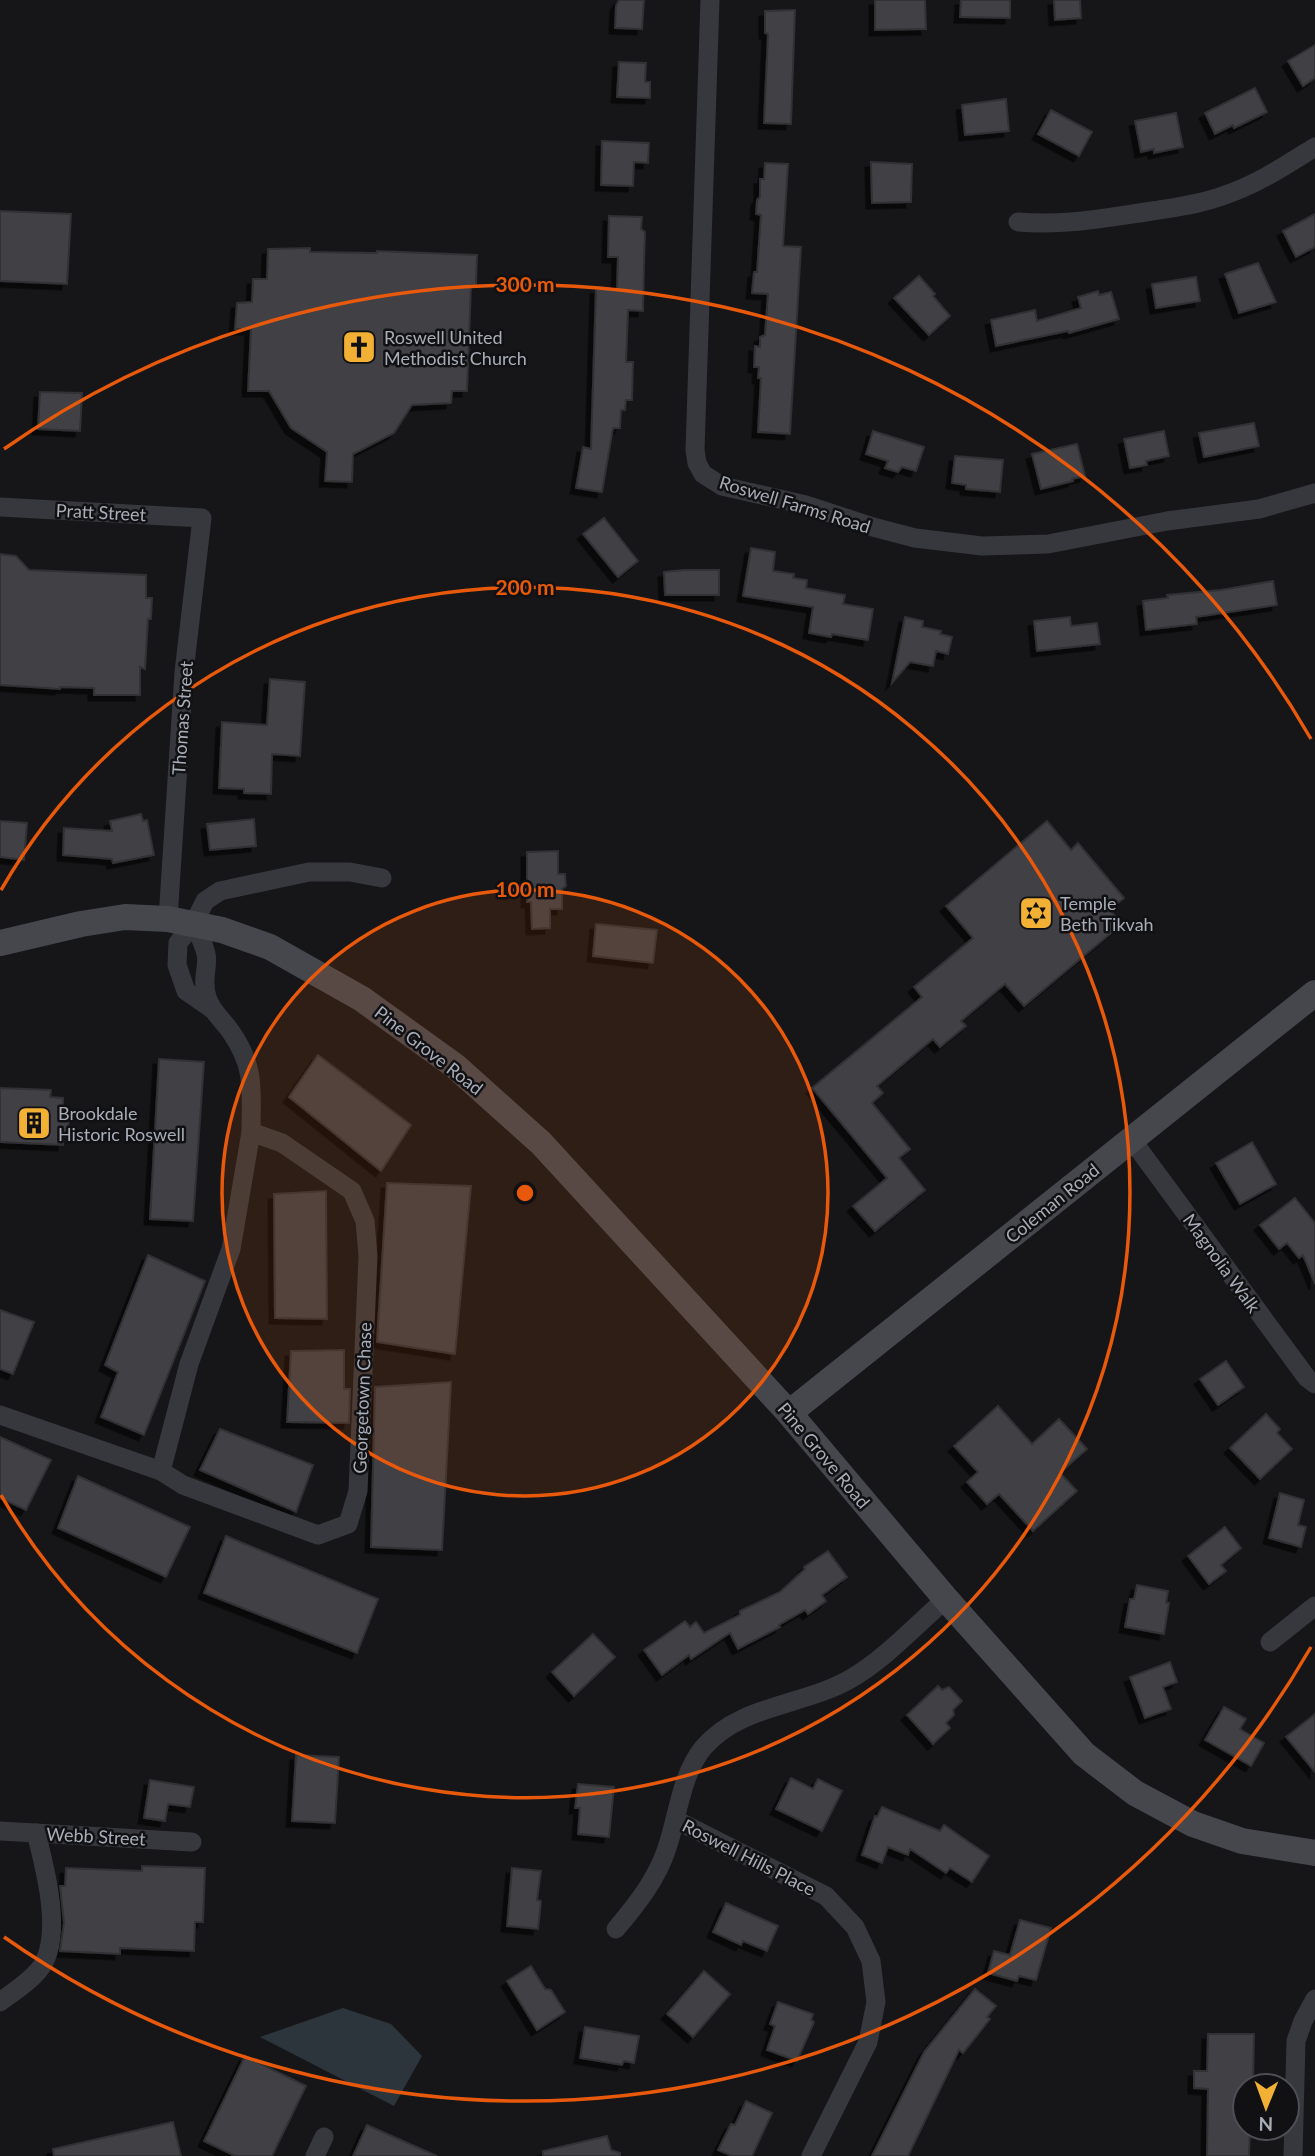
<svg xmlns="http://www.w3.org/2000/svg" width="1315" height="2156" font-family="Lato,sans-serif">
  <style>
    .water { fill: #2c353c }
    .building { fill: #404145; stroke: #303034; stroke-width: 2; filter: url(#shadow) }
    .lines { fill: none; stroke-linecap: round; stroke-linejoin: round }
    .street { stroke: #37383d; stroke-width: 19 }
    .secondary { stroke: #45474d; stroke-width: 26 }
    .ring { fill: none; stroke: #e8590c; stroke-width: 3.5 }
    .labels { text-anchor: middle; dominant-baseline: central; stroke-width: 5; stroke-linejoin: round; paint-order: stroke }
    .poi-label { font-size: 18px; fill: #a8adb8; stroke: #111113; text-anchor: start }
    .street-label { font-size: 18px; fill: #a8adb8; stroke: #111113 }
    .centre { fill: #e8590c; stroke: #111113; stroke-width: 3.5 }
    .ring-label { font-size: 21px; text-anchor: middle; font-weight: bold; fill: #e8590c; stroke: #111113; stroke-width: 5; stroke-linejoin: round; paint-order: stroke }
  </style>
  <defs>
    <filter id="shadow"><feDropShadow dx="-5.5" dy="5.5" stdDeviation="0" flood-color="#0009"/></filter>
  </defs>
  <rect width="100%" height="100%" fill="#161618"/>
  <path class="water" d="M343,2008L391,2024L422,2056L394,2106L260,2037Z"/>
  <g class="building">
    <path d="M619,0H644L642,29L615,28L616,6Z"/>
    <path d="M875,0H925L926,29L875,30Z"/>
    <path d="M961,0H1010V18L960,17Z"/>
    <path d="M1054,0H1080L1081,18L1055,20Z"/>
    <path d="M795,10L791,124L764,123L768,34L765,33V11Z"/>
    <path d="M1315,45V78L1303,86L1288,61Z"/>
    <path d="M619,62L646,63L645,82H650V98L617,97Z"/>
    <path d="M1255,88L1267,112L1234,128L1233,125L1215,134L1205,113Z"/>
    <path d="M1006,99L1009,131L965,135L962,105Z"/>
    <path d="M1051,110L1092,132L1079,156L1038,134Z"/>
    <path d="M1176,113L1183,147L1154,153V149L1141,152L1135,121Z"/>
    <path d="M602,141L649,143L648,163L634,162L633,186L601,185Z"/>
    <path d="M871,162L912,164L911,202L872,203Z"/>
    <path d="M765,163L788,164L783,246L801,247L790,434L758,432L761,378H758L759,367H754L755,346L760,347V337L765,335L768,294L752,293L754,272H757L761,215L756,214L757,200L760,197V179H764Z"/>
    <path d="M0,211L71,214L67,284L0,281Z"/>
    <path d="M1315,214V247L1296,257L1283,231Z"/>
    <path d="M609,216L642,217L641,229L645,232L644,264L643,311L628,310L626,362H633L632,400H626L625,410H621L620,428H613L602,492L576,488L583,447L591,449L596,289H617L618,257H608Z"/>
    <path d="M310,248V252L377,253V251L477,255L476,285H471L467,391H452L451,403L412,405L394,433L353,454L352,482L325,481L327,452L291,428L269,391H248L251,329H235L237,303L252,302L253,279H267L268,249Z"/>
    <path d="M1258,263L1276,302L1239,313L1225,274Z"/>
    <path d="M919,276L935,294L933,296L950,316L929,335L894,298Z"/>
    <path d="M1196,277L1200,301L1156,308L1152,284Z"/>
    <path d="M1098,291L1099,295L1111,292L1119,319L1069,333L1068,331L996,346L991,320L1035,310L1037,321L1081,308L1078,297Z"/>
    <path d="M40,392L82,393L80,431L38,429Z"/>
    <path d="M1254,423L1259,446L1204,457L1199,433Z"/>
    <path d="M873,431L924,447L916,471L902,467L898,472L885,468L888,461L866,454Z"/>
    <path d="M1164,431L1169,456L1146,461L1147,465L1130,468L1124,439Z"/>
    <path d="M1077,444L1085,476L1072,479L1073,481L1041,489L1032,454Z"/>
    <path d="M955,456L1003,460L1000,492L966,489V485L952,483Z"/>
    <path d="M604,518L638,561L618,577L583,534Z"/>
    <path d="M751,548L775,552L773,571L794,574L793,578L807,580L806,588L845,595L843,604L873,609L868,640L832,634L831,637L809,633L813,607L743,596Z"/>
    <path d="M0,554L16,556L29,570L146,575V598H152L151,619H148L145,669L140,667V695H94V688L60,687V689L0,685Z"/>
    <path d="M684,570H719V595H665L664,572Z"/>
    <path d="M1273,581L1277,605L1196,617L1197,624L1146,630L1143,601L1168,598L1167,595L1221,590Z"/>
    <path d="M905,617L923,621L922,627L941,631L940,634L952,637L948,654L936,651L933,666L910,662L892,683Z"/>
    <path d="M1070,617L1071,626L1097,623L1100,644L1037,651L1034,621Z"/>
    <path d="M270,679L305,682L300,756L272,754L271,794L244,793V789L219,788L222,722L267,725Z"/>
    <path d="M141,814L143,821L147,820L154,855L113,863L112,859L63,855L64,828L112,831L110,821Z"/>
    <path d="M254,819L256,846L210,850L207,824Z"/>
    <path d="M0,821L27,823L24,860L0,857Z"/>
    <path d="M1047,821L1071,850L1078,843L1124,898L1110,910L1122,924L1024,1006L1005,984L961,1021L966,1026L940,1047L933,1039L877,1086L883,1093L872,1103L910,1149L899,1158L925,1190L875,1231L853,1206L887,1178L812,1088L922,997L914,987L973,938L946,906Z"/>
    <path d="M558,851V874H565L566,886L562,889V909H550V928L532,929L531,902H527V852Z"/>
    <path d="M596,924L657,930L653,963L593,956Z"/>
    <path d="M318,1055L411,1125L381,1171L289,1097Z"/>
    <path d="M159,1059L204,1062L193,1221L150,1219Z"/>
    <path d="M0,1088L51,1090L50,1097L63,1098V1109L69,1110L68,1137H63V1145L0,1142Z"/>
    <path d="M1252,1142L1276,1184L1240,1204L1216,1163Z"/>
    <path d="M387,1183L471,1186L455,1354L377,1342Z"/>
    <path d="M326,1191L327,1319L275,1318L274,1194Z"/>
    <path d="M1295,1198L1315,1223V1284L1303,1255L1299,1258L1287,1243L1279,1249L1260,1225Z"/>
    <path d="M148,1255L205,1281L144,1435L101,1417L118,1372L105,1365Z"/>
    <path d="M0,1310L34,1322L13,1374L0,1369Z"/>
    <path d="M344,1350V1389H350L349,1423L287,1422L291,1351Z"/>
    <path d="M1226,1361L1244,1387L1218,1405L1200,1379Z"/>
    <path d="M451,1382L442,1550L371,1547L375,1387Z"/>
    <path d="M998,1406L1032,1444L1059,1419L1087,1449L1060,1473L1077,1491L1033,1531L999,1494L987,1504L967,1482L978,1472L954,1446Z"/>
    <path d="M1266,1414L1280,1429L1277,1433L1292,1449L1260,1479L1230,1448Z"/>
    <path d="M220,1429L313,1465L296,1512L200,1470Z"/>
    <path d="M0,1437L51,1460L26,1510L0,1498Z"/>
    <path d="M78,1476L190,1527L166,1577L58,1528Z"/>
    <path d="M1280,1493L1304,1500L1298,1525L1306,1527L1301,1547L1269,1538Z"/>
    <path d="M1225,1527L1241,1548L1221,1565L1226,1571L1209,1584L1188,1556Z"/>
    <path d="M226,1536L378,1599L357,1653L204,1593Z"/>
    <path d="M828,1551L847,1577L822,1595L826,1601L808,1614L805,1610L779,1625L780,1627L738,1649L730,1633L691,1659L689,1655L662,1675L644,1650L685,1621L690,1627L696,1622L704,1633L740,1615V1611L780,1592L805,1569L804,1567Z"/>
    <path d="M1137,1585L1168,1591L1166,1603H1169L1164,1634L1125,1627L1130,1599H1134Z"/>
    <path d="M593,1634L615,1657L574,1696L552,1672Z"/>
    <path d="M1170,1662L1177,1682L1163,1687L1171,1709L1145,1718L1130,1677Z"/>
    <path d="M938,1686L942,1690L949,1687L962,1701L953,1710L954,1715L946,1723L950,1728L933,1744L907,1715Z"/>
    <path d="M1224,1707L1246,1719L1240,1729L1264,1743L1251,1766L1205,1740Z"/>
    <path d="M1315,1714V1772L1286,1737Z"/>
    <path d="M296,1755L339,1757L335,1823L292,1821Z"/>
    <path d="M791,1778L813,1789L818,1779L842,1791L822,1831L776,1809Z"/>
    <path d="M150,1780L194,1787L190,1807L168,1804L165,1821L144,1818Z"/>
    <path d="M578,1784L614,1787L609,1837L578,1834L580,1808H575Z"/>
    <path d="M882,1807L940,1831L944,1825L989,1856L972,1882L950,1868L946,1873L910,1849L908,1855L888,1847L882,1863L862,1855L875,1816L877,1817Z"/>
    <path d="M142,1866L205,1868L203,1922H195L194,1951L120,1948V1954L60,1951L64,1923L60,1886H65L66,1868L142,1871Z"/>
    <path d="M512,1868L541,1871L537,1900L541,1901L538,1929L507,1926Z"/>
    <path d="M726,1903L778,1926L767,1951L743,1941L741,1945L713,1932Z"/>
    <path d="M1020,1920L1051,1928L1036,1980L1019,1976L1017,1981L988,1973L994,1951L1010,1955Z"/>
    <path d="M531,1966L545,1989L551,1990L565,2012L537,2030L507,1981Z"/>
    <path d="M704,1971L730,1994L693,2037L667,2014Z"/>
    <path d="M975,1989L996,2006L987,2017L990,2019L963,2053L959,2050L908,2156H872L924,2052Z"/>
    <path d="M778,2002L813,2014L811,2020L814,2022L797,2061L767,2050L775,2026L770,2024Z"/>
    <path d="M585,2027L639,2036L634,2063L624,2061L622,2065L580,2058Z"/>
    <path d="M1208,2034H1254L1253,2086H1245V2128H1250L1249,2156H1207L1208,2089L1194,2088V2071H1207Z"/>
    <path d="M245,2056L306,2086L272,2156H235L204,2141Z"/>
    <path d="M746,2101L772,2113L752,2156H732L718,2150L731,2124L735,2125Z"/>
    <path d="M173,2122L181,2156H54L53,2149Z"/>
    <path d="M367,2125L437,2156H353Z"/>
    <path d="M607,2136L611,2150L620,2153V2156H543V2151Z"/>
  </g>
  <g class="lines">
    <g class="street">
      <path d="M710,0L695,450L697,463L703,474L722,486L806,505L873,527L915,538L982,546L1048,544L1167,521L1259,509L1315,493"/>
      <path d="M1018,222C1064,226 1106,218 1152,211C1176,207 1202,204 1225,195C1258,184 1286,165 1315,147"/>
      <path d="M0,507L202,518L184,672L168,919"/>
      <path d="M212,1009L186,991L177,965L178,943L194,923L205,901L220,891L309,872H350L382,878"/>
      <path d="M1132,1140L1307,1378L1315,1384"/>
      <path d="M0,1415L161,1471L183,1485L318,1535L348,1524L358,1491L368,1256L365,1221L352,1191L282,1143L251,1132C251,1091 256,1068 231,1032C223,1020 211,1011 207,997C201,979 209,966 206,954C204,944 198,933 194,923"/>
      <path d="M161,1471L189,1364L231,1249L251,1132"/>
      <path d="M1270,1642L1315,1606"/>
      <path d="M676,1820L826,1896L855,1927L871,1961L876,2002L868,2042L811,2156"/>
      <path d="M0,1831L192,1842"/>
      <path d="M616,1929C637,1904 657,1879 667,1848C678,1816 681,1775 703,1748C740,1704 805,1706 852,1678C886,1658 916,1625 946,1599"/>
      <path d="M0,2002C13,1992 27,1984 38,1971C65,1941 45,1868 36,1833"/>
      <path d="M315,2156L324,2137"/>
      <path d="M1293,2156L1296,2041L1303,2021L1315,1999"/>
    </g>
    <g class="secondary">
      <path d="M0,943L81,924L125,917L168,919L222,930L270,947L362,999L455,1066L541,1143L789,1413L946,1599L1084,1754L1135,1793L1193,1824L1242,1841L1315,1853"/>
      <path d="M789,1413L1315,993"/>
    </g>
  </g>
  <circle cx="525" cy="1193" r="303" fill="#e8590c" fill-opacity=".12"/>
  <g class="ring">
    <circle cx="525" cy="1193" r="303"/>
    <path d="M1 890A605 605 0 1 1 1 1495"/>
    <path d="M1311 1647A908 908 0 0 1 4 1937M4 449A908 908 0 0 1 1311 739"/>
  </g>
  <defs>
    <g id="church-square" transform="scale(1.75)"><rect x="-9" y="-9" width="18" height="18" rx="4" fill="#f2b134" stroke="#111113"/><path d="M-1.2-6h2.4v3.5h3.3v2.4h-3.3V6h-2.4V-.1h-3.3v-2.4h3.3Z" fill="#111"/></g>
    <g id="synagogue-square" transform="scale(1.75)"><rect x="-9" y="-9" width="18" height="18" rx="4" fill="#f2b134" stroke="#111113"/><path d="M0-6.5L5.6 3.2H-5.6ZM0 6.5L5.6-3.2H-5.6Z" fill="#111"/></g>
    <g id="building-square" transform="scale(1.75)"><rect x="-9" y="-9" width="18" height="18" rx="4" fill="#f2b134" stroke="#111113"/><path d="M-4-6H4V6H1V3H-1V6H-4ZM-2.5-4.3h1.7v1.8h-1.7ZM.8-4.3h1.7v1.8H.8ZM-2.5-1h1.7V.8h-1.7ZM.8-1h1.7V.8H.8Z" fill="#111"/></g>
  </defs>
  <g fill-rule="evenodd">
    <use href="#church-square" x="359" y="347"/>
    <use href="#synagogue-square" x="1036" y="913"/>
    <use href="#building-square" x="34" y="1123"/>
  </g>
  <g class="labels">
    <g class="poi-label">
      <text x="384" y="337">Roswell United<tspan x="384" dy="21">Methodist Church</tspan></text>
      <text x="1060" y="903">Temple<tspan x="1060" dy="21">Beth Tikvah</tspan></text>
      <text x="58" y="1113">Brookdale<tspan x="58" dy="21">Historic Roswell</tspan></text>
    </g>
    <g class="street-label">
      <text transform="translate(795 504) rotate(17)">Roswell Farms Road</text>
      <text transform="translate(101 512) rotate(3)">Pratt Street</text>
      <text transform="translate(182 718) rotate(-86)">Thomas Street</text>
      <text transform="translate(429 1050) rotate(38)">Pine Grove Road</text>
      <text transform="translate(1052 1203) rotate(-39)">Coleman Road</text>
      <text transform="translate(1222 1263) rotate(54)">Magnolia Walk</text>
      <text transform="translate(362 1398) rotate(-88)">Georgetown Chase</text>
      <text transform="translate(824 1455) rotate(50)">Pine Grove Road</text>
      <text transform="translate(96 1836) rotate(3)">Webb Street</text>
      <text transform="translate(749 1857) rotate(27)">Roswell Hills Place</text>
    </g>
  </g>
  <circle cx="525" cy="1193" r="10" class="centre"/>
  <g class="ring-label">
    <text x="525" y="292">300 m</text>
    <text x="525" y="595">200 m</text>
    <text x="525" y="897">100 m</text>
  </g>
  <g transform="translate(1266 2107) rotate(181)"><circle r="33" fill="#111113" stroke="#4d4f55" stroke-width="2"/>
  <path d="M0-5L12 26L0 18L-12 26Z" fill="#f2b134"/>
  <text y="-10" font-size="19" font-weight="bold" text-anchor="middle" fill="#a8adb8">N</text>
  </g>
</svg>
